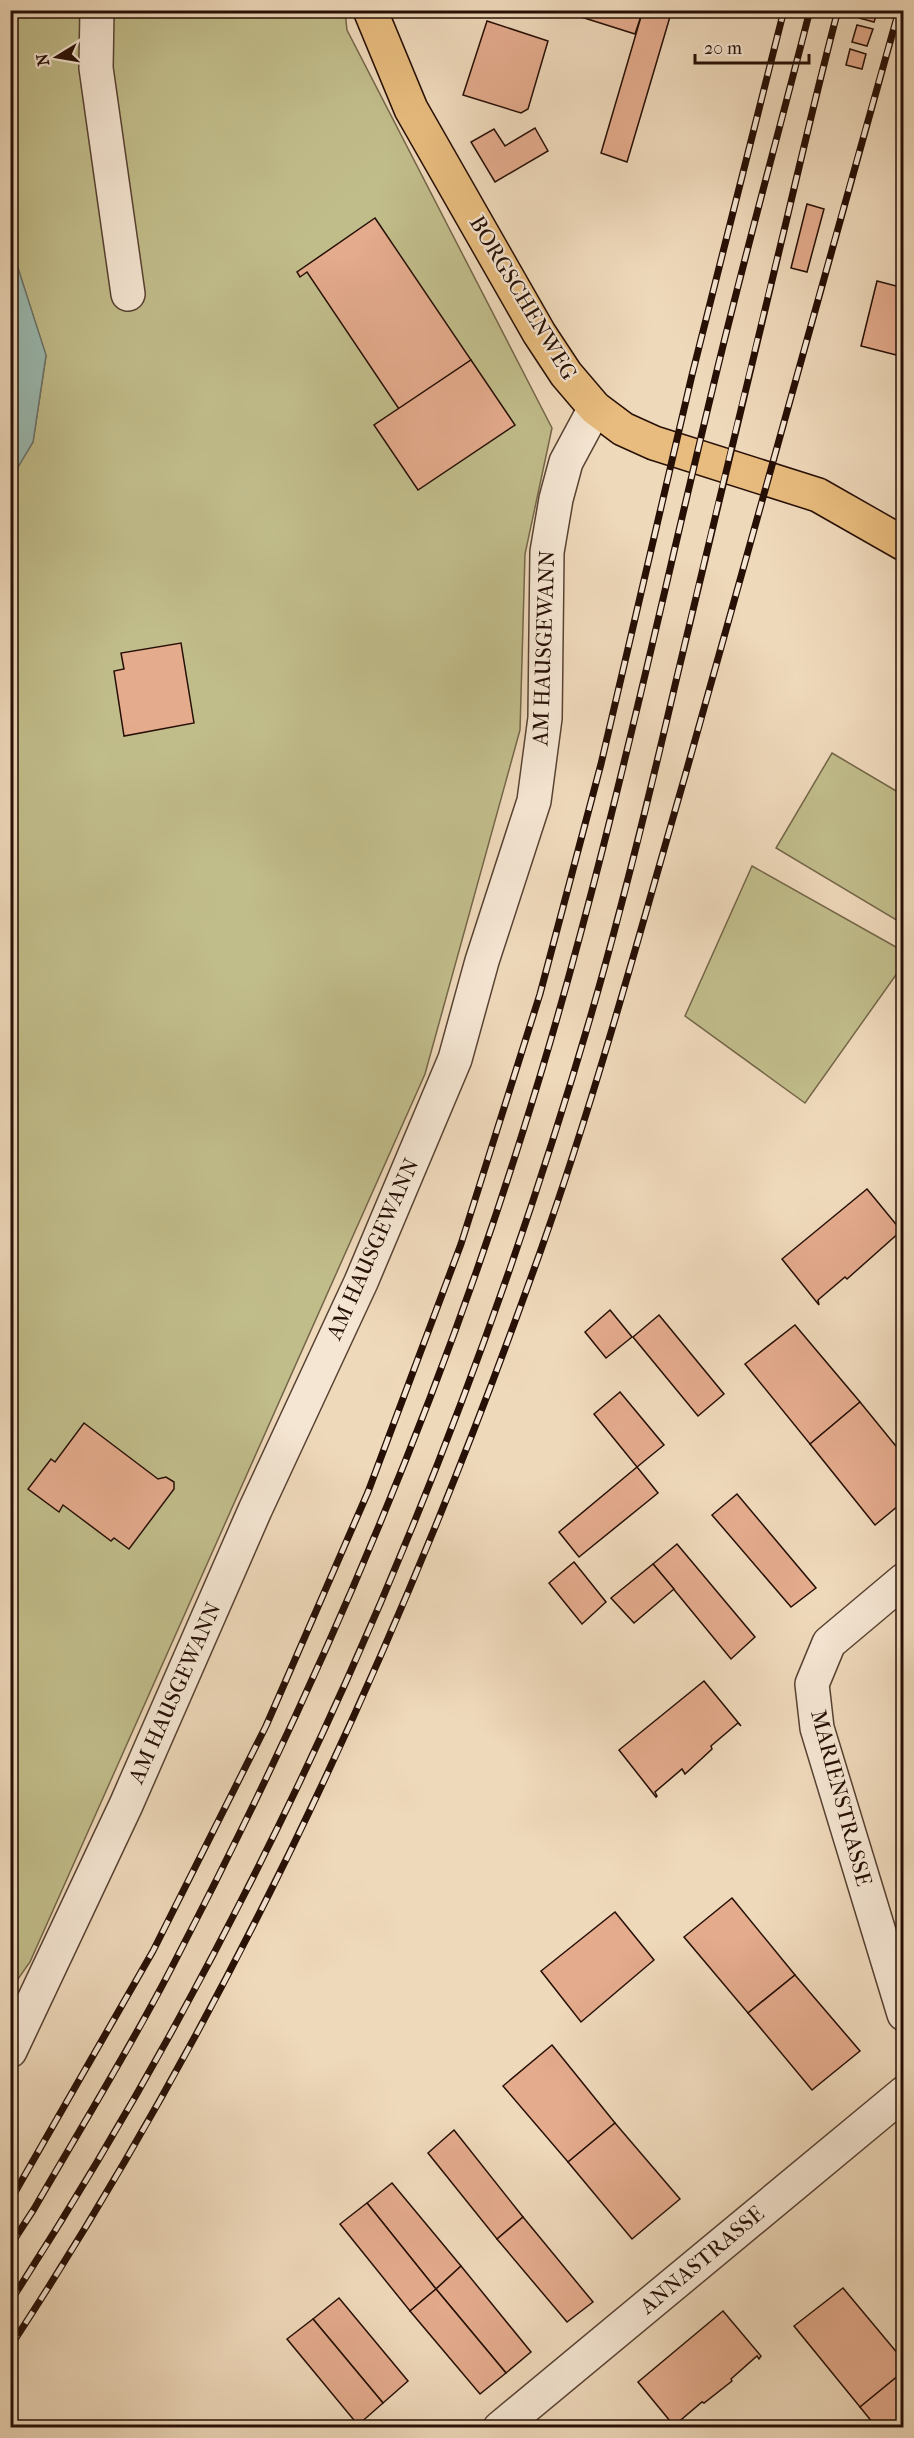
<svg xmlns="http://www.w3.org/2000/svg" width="914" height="2438" font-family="'IM FELL French Canon',serif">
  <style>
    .green { fill: #c1bd8b; stroke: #746648; stroke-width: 1.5 }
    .water { fill: #9abab2; stroke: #6c766d; stroke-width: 1.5 }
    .building { fill: #e4ab8d; stroke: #260f05; stroke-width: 1.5 }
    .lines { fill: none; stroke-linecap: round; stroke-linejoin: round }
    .minor-casing { stroke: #584232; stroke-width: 36 }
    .major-casing { stroke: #260f05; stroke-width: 36 }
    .minor { stroke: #f5e6d3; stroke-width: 33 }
    .major { stroke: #e8bc7e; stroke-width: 33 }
    .rail-casing { stroke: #260f05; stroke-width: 7 }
    .rail { stroke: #f5e6d3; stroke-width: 4.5; stroke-dasharray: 14; stroke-linecap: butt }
    .labels { text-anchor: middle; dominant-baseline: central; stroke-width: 4.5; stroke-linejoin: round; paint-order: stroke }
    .street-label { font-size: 22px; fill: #260f05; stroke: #f5e6d3 }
  </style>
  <rect width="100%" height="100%" fill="#efd9bb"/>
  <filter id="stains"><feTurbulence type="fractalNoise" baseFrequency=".00333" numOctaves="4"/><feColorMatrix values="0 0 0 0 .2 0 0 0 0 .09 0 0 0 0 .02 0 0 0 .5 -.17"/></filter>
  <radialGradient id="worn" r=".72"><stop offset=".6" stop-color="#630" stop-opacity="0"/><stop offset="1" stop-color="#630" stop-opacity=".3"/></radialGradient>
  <g class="green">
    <path d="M11,11H345L347,30L552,428L525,554L520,730L425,1074L30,1962L11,1989L10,479L33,442L46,356L16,262L11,253Z"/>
    <path d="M832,753L903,795V924L776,848Z"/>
    <path d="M752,866L903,951V965L805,1103L685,1016Z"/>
  </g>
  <path class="water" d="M11,253L16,262L46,355L33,442L11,479Z"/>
  <g class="building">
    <path d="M559,10H643L635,34Z"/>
    <path d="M643,10H672L627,162L601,153Z"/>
    <path d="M861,10H878L874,22L859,18Z"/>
    <path d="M487,21L548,41L528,109L521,113L463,95Z"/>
    <path d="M857,25L873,29L867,46L852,42Z"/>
    <path d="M850,49L866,54L862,69L846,65Z"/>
    <path d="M535,128L548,151L495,182L471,142L494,129L505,146Z"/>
    <path d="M807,204L824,209L807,272L791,268Z"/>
    <path d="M375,218L471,360L399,409L307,272L300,277L297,272Z"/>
    <path d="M877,281L904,288V357L861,346Z"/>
    <path d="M471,360L515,425L418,490L374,425Z"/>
    <path d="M181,643L194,723L124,736L114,671L124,669L121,653Z"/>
    <path d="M867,1189L904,1234L901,1231L847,1279L845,1277L818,1300L819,1305L782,1259Z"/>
    <path d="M610,1310L632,1337L606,1358L585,1332Z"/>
    <path d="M659,1315L724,1394L698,1416L633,1337Z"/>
    <path d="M795,1325L860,1402L810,1444L745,1364Z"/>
    <path d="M620,1392L664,1445L637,1467L594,1414Z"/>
    <path d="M860,1402L904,1456V1501L875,1525L810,1444Z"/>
    <path d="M84,1423L158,1479L166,1477L174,1482V1489L129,1549L114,1538L111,1541L63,1505L59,1512L28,1489L51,1459L55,1462Z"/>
    <path d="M637,1467L658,1493L579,1557L559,1532Z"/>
    <path d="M737,1494L816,1588L791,1607L712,1515Z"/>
    <path d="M677,1544L755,1637L731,1659L653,1564Z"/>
    <path d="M574,1562L606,1602L582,1624L549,1583Z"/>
    <path d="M653,1564L674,1589L634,1623L611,1598Z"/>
    <path d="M704,1681L741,1726L738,1723L711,1746L712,1749L685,1774L682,1769L655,1792L657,1796L656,1797L619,1750Z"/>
    <path d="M732,1898L795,1975L748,2013L684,1937Z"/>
    <path d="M615,1912L654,1960L581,2022L541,1971Z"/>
    <path d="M795,1975L860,2051L812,2090L748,2013Z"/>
    <path d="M552,2045L615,2123L568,2162L503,2086Z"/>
    <path d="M615,2123L680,2199L632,2239L568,2162Z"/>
    <path d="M454,2130L523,2217L497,2239L428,2153Z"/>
    <path d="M392,2183L461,2266L436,2289L367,2203Z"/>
    <path d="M367,2203L436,2289L410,2311L340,2224Z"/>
    <path d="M523,2217L593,2302L567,2322L497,2239Z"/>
    <path d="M461,2266L531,2352L506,2373L436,2289Z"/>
    <path d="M843,2288L904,2361V2371L860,2407L794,2326Z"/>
    <path d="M436,2289L506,2373L480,2394L410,2311Z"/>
    <path d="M339,2298L408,2381L383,2403L313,2319Z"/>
    <path d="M723,2311L761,2356L759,2359L757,2356L731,2379L732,2381L704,2403L702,2402L675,2425L676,2427H675L638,2382Z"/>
    <path d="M313,2319L383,2403L358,2425L287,2339Z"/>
    <path d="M904,2371V2428H877L860,2407Z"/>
  </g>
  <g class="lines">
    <g class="minor-casing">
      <g id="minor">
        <path d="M97,10L96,68L128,294"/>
        <path d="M904,1580L829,1643L812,1684L817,1728L904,2014"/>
        <path d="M10,2051L126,1805L255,1510L361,1282L455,1059L482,961L534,801L545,718L547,552L556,499L566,462L595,408"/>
        <path d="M500,2428L904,2093"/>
      </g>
    </g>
    <g class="major-casing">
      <path id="major" d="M370,10L411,109L539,333L566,374L595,408L623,429L654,443L818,495L904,544"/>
    </g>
    <use href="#minor" class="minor"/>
    <use href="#major" class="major"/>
    <g class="rail-casing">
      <g id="rail">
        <path d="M10,2201L153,1951L266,1726L368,1492L461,1244L540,994L601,764L692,375L784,10"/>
        <path d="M10,2246L34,2209C81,2127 131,2047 174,1963C313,1696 434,1416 524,1128C601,885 653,635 713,387C743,261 778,136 810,10"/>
        <path d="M10,2302C266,1907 459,1466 591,1015C623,905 650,793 676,681C713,525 750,369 788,214C804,146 820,78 838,10"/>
        <path d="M10,2347C227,2016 395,1654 529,1283C590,1117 636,946 685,776C757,521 827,266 899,10"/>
      </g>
    </g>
    <use href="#rail" class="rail"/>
  </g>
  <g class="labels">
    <g class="street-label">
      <text transform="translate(523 298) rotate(59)">BORGSCHENWEG</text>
      <text transform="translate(544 648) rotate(-88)">AM HAUSGEWANN</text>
      <text transform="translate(373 1249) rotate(-66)">AM HAUSGEWANN</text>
      <text transform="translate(175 1693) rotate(-66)">AM HAUSGEWANN</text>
      <text transform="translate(841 1798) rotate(75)">MARIENSTRASSE</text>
      <text transform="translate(702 2260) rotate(-40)">ANNASTRASSE</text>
    </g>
  </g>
  <rect width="914" height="2438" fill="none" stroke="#efd9bb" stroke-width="36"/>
  <rect x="12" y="12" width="890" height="2414" fill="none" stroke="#260f05" stroke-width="3"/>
  <rect x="18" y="18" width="878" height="2402" fill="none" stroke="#260f05" stroke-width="1.5"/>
  <g transform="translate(57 57) rotate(259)" stroke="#f5e6d3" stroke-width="4.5" paint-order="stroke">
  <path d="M0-4.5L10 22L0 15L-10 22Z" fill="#260f05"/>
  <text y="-9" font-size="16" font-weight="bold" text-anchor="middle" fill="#260f05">N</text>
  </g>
  <path d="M695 54v9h114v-9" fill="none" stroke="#260f05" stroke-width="3"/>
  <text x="704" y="54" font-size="18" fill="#260f05" stroke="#f5e6d3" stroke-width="4.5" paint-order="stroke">20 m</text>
  <rect width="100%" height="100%" filter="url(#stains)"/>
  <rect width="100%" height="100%" fill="url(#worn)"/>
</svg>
